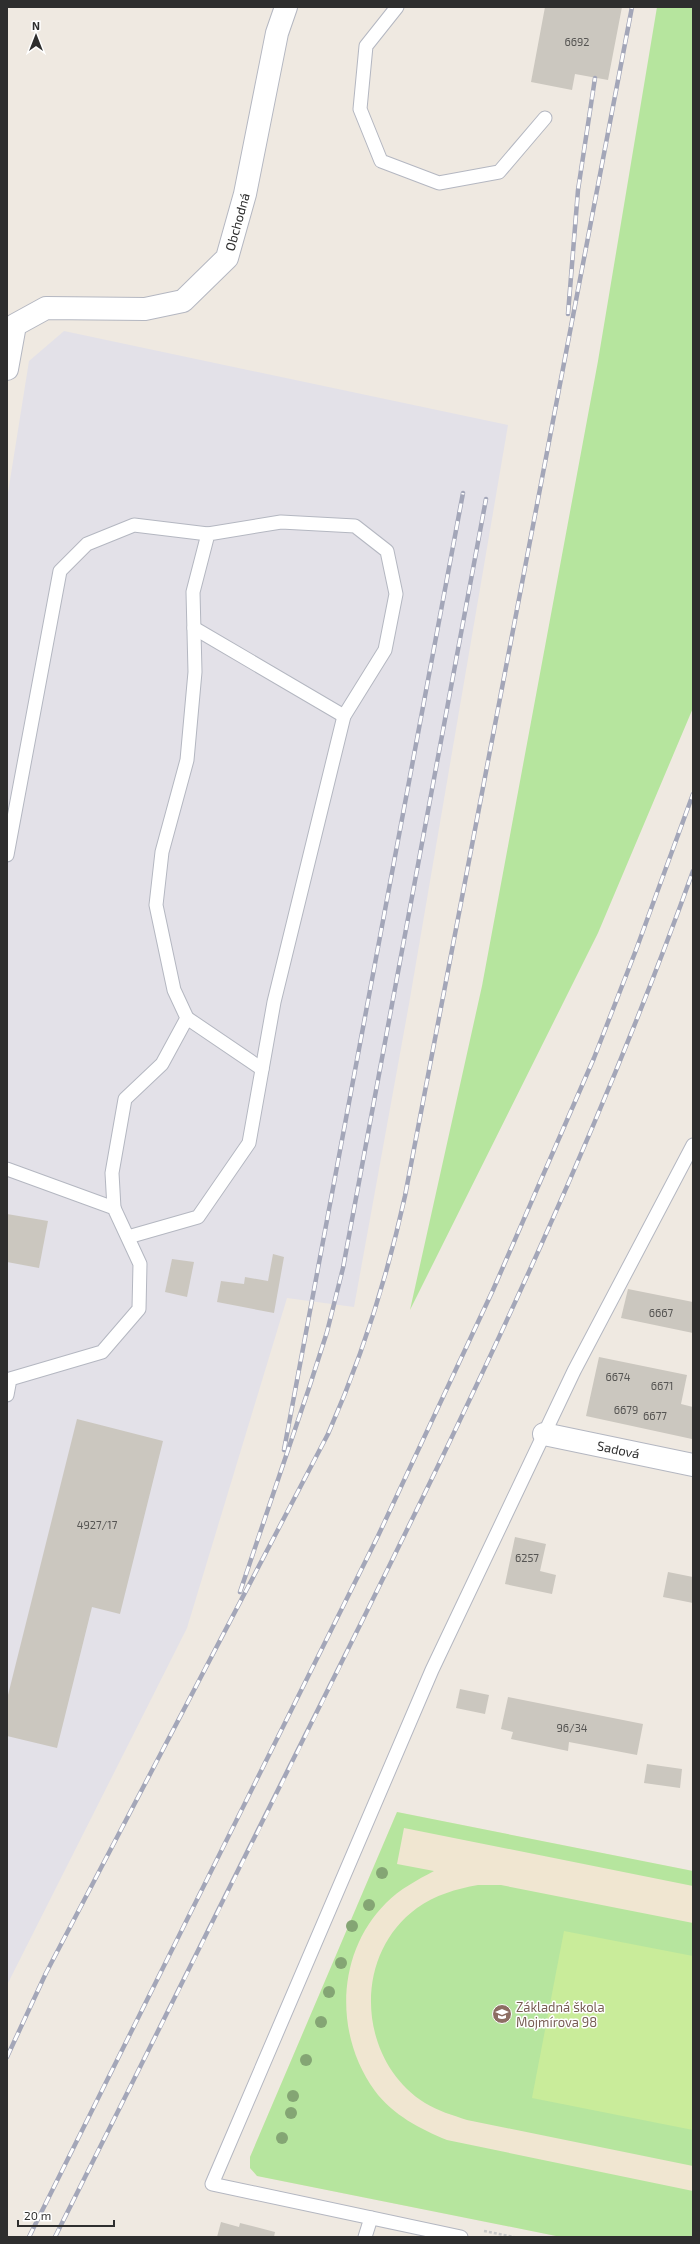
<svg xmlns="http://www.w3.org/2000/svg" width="700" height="2244" font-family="'Exo 2',sans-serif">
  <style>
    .industrial { fill: #e3e1e8 }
    .education { fill: #f0e6d1 }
    .green { fill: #b6e59e }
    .pitch { fill: #c9ec9a }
    .building { fill: #cbc7bf }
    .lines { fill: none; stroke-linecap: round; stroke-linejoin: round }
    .service-casing { stroke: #b4b7c1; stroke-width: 15 }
    .minor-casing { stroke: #b4b7c1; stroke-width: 24 }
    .path { stroke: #c9c9c9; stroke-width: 2.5; stroke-dasharray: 3 2; stroke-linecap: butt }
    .service { stroke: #fff; stroke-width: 13 }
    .minor { stroke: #fff; stroke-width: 22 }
    .rail-casing { stroke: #a3a6b8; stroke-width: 4.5 }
    .rail { stroke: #fff; stroke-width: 3; stroke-dasharray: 9; stroke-linecap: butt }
    .tree { fill: #84a574 }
    .labels { text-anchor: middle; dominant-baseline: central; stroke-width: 3; stroke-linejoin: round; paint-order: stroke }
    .number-label { font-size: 11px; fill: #555452 }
    .street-label { font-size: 13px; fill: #2e2e2e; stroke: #fff }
    .education-label { font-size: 13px; fill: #785e54; stroke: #fff; text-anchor: start }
  </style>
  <rect width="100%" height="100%" fill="#efe9e1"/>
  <path class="industrial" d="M64,331L508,425L409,1004L354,1307L287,1298L187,1628L7,1985V499L29,361Z"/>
  <path class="education" d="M397,1812L693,1871V2237H561L257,2176L250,2168V2157Z"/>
  <g class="green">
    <path d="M657,7H693V708L598,933L410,1310L482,986L598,361Z"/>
    <path d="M397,1812L693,1871V1886L404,1828L397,1864L434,1871C417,1880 400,1889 386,1903C336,1953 334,2035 375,2091C393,2115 420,2129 447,2140L693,2191V2237H561L257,2176L250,2168V2157Z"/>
    <path d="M478,1885H501L693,1923V2166L467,2120C452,2115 438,2111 425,2103C358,2061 351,1956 417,1908C435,1895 456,1889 478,1885Z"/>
  </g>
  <path class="pitch" d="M564,1931L693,1956V2130L532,2098Z"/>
  <g class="building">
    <path d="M545,7H622L608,80L575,74L572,90L531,82Z"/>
    <path d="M7,1214L48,1221L39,1268L7,1262Z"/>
    <path d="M273,1254L284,1257L274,1313L217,1302L221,1281L244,1284L245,1277L268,1281Z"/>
    <path d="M172,1259L194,1262L187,1297L165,1292Z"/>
    <path d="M628,1289L693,1302V1333L621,1318Z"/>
    <path d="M599,1357L687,1375L681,1404L693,1407L692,1439L586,1416Z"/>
    <path d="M77,1419L163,1441L120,1614L92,1607L57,1748L7,1736V1699Z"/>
    <path d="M515,1537L546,1544L540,1571L556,1575L552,1594L505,1584Z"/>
    <path d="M668,1572L693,1577V1603L663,1597Z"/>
    <path d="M460,1689L489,1695L485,1714L456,1708Z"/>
    <path d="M508,1697L643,1724L637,1755L569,1742L568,1751L511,1739L513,1732L501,1729Z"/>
    <path d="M647,1764L682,1769L680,1788L644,1783Z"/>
    <path d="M221,2222L239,2227L240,2223L275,2232L274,2237H217Z"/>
  </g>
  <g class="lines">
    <g class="service-casing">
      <g id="service">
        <path d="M397,7L366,46L360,109L381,161L439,183L499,172L545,118"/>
        <path d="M194,628L344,716"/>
        <path d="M7,855L60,571L87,544L134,525L208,534"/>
        <path d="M187,1018L262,1069"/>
        <path d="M7,1169L114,1208L140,1264L139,1309L102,1352L10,1379L7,1395"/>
        <path d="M114,1208L112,1173L125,1099L162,1064L187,1018L174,990L156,905L162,852L187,760L195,672L193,592L208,534L281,522L355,526L387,551L396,594L385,650L344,716L274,1002L249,1143L198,1217L128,1237"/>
        <path d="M365,2237L371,2218"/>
        <path d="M461,2237L212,2184L432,1670L574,1371L693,1145"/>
      </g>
    </g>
    <g class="minor-casing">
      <g id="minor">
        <path id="s1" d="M7,369L15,325L46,308L145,309L183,301L227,258L245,194L277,33L286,7"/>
        <path id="s2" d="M544,1434L693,1465"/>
      </g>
    </g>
    <path class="path" d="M484,2231L514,2237"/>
    <use href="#service" class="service"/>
    <use href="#minor" class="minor"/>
    <g class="rail-casing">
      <g id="rail">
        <path d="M568,314L578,190L595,78"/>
        <path d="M284,1450L463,493"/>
        <path d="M240,1592L310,1385L327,1332L343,1268L486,499"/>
        <path d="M7,2057L46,1973L328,1434C362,1357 387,1278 405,1196L632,7"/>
        <path d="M29,2237L378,1536L493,1290L594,1058L636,950L693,794"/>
        <path d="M55,2237C159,2029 264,1821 366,1613C486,1371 602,1125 693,871"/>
      </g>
    </g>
    <use href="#rail" class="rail"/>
  </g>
  <g class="tree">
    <circle cx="382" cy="1873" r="6"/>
    <circle cx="369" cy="1905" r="6"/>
    <circle cx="352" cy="1926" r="6"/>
    <circle cx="341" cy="1963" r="6"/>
    <circle cx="329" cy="1992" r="6"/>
    <circle cx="321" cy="2022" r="6"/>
    <circle cx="306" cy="2060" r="6"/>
    <circle cx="293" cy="2096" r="6"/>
    <circle cx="291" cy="2113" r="6"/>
    <circle cx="282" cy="2138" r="6"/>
  </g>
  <defs>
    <g id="school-disc" transform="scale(1)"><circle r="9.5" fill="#8d6e63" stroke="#fff"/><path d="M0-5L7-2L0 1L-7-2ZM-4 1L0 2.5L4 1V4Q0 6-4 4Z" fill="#fff"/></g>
  </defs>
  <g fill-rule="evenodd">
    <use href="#school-disc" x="502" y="2014"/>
  </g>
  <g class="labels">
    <g class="number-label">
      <text x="577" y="41">6692</text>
      <text x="661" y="1312">6667</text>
      <text x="618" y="1376">6674</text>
      <text x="662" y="1385">6671</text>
      <text x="626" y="1409">6679</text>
      <text x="655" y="1415">6677</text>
      <text x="97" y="1524">4927/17</text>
      <text x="527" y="1557">6257</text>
      <text x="572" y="1727">96/34</text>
    </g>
    <g class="street-label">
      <text stroke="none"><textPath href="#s1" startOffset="317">Obchodná</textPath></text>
      <text stroke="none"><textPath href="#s2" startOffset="76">Sadová</textPath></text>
    </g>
    <g class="education-label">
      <text x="516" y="2007">Základná škola<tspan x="516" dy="15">Mojmírova 98</tspan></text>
    </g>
  </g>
  <rect width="700" height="2244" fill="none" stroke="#2e2e2e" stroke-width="16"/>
  <g transform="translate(36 36)" stroke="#ffffff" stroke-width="3" paint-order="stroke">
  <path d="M0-3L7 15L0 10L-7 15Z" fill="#2e2e2e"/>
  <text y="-6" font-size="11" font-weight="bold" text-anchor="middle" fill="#2e2e2e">N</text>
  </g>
  <path d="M18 2220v6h96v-6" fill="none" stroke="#2e2e2e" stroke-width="2"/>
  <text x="24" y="2220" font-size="12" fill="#2e2e2e" stroke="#ffffff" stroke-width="3" paint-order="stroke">20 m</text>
</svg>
